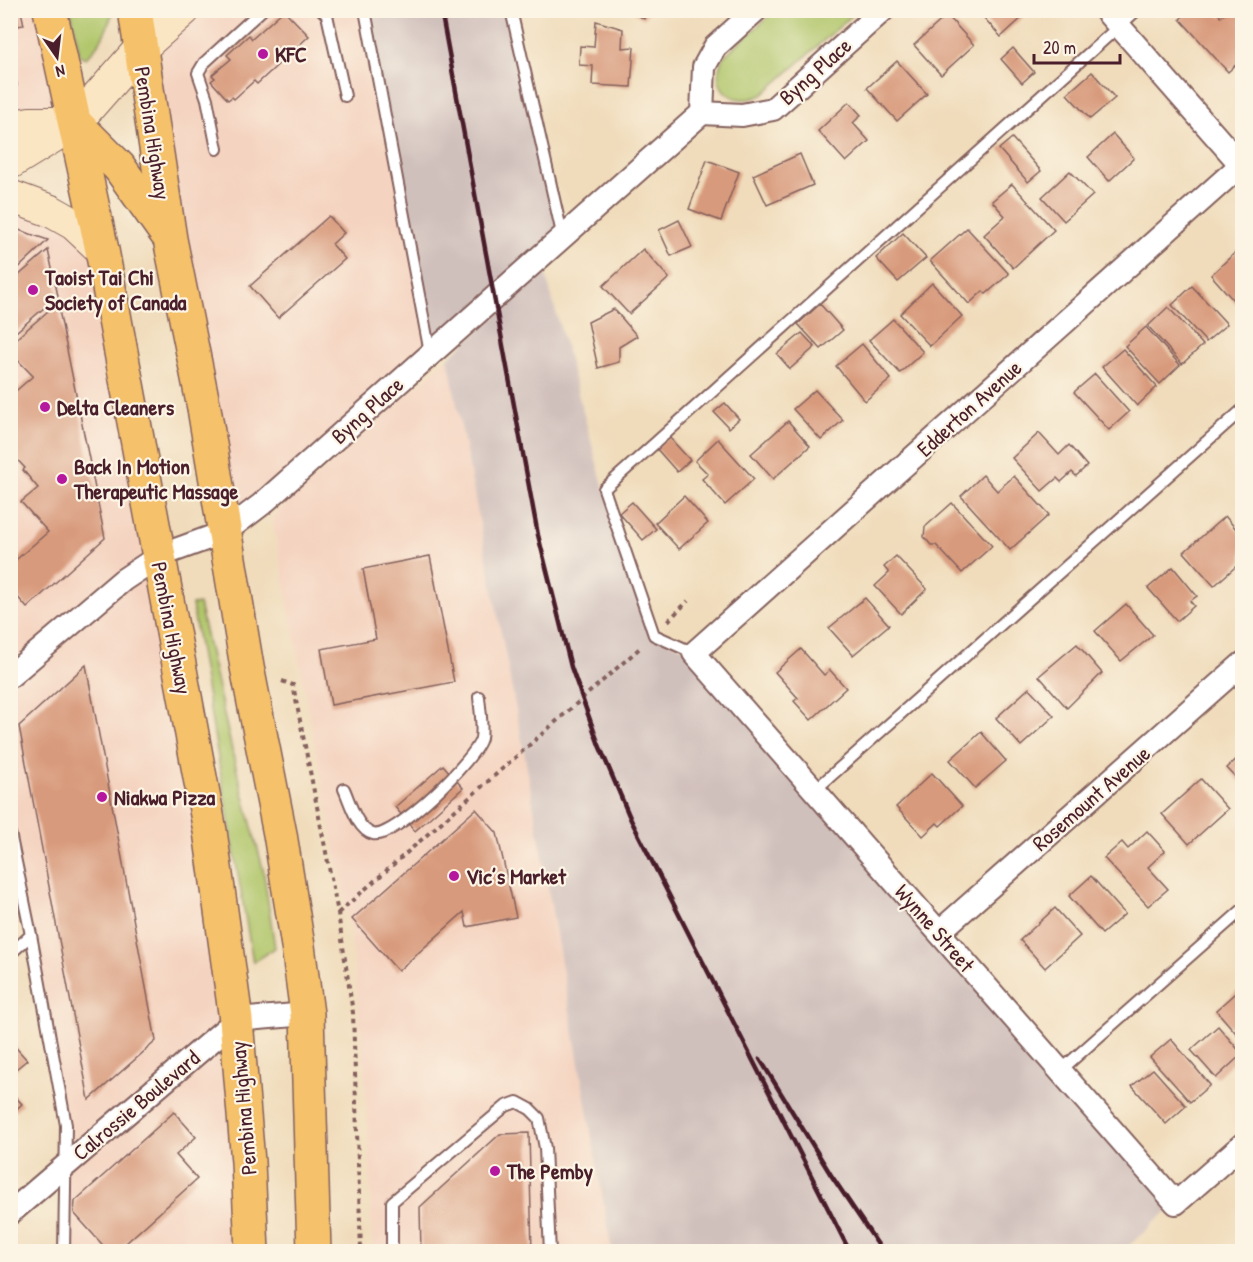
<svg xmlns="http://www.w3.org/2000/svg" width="1253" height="1262" font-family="'Patrick Hand',sans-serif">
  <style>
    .built { fill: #f4d3c0 }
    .industrial { fill: #d0c0bc }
    .green { fill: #b0c66a; stroke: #7d724a; stroke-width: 1.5 }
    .building { fill: #d89a7c }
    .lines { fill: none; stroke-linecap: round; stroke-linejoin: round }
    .lane-casing { stroke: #84615d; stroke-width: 14 }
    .street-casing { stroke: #84615d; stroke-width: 26 }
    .secondary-casing { stroke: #84615d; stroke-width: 34 }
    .primary-casing { stroke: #84615d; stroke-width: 36 }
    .path { stroke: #84615d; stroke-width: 4; stroke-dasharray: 4.5 4.5; stroke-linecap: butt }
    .lane { stroke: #fff; stroke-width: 10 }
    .street { stroke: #fff; stroke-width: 22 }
    .secondary { stroke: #fbe6c4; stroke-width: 32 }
    .primary { stroke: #f5c16b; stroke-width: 33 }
    .rail { stroke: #4a1f2b; stroke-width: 4.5 }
    .poi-dot { fill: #b5179e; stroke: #fcf5e5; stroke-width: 2 }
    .labels { text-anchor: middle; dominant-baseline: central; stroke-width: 4.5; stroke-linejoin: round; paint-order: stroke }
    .poi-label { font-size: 22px; font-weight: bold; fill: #4a1f2b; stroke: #fcf5e5; text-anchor: start }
    .street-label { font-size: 22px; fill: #4a1f2b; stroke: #fcf5e5 }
  </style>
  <rect width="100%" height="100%" fill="#fcf5e5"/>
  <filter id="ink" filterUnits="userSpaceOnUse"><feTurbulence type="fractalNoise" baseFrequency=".0167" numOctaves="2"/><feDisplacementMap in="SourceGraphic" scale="12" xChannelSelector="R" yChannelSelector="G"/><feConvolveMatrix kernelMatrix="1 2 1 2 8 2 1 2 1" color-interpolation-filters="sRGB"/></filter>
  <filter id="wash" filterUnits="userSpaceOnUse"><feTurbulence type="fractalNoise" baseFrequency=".008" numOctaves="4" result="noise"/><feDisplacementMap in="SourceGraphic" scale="24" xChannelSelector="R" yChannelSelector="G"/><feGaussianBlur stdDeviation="1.35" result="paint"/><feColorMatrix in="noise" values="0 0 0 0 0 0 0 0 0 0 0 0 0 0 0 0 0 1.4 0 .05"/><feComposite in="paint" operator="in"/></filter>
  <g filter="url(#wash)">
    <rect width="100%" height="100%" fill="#f0dcbb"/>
    <g class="built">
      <path d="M11,11H50L75,123L11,127Z"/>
      <path d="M133,11H365L430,353L225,532Z"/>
      <path d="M32,189L92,209L153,522L252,1251H64L66,1125L11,833L10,191Z"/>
      <path d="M448,358L524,751L612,1251H372L370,1164L364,1061L350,929L272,517Z"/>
    </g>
    <g class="industrial">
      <path d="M365,11H511L563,238L430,353Z"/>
      <path d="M545,272L604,489L654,635L694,653L1176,1203L1123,1251H612L524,751L448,358Z"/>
    </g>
    <g class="green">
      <path d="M71,11H113C107,30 101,44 86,58L80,56Z"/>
      <path d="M775,11H857L762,95C732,109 707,86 724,56Z"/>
      <path d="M199,604L234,759L263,869L275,948L253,962L192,605Z"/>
    </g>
    <g id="blocks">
      <g class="building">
        <path d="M284,10L309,36L257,84L254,81L234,99L232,97L228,100L211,81L215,78L212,75L231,59L227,55L249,35L252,39Z"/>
        <path d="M630,10H649L644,19Z"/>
        <path d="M977,10H1023L1026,14L1001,37Z"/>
        <path d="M1190,10H1215L1221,17L1229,10H1240L1242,14V59L1228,72L1180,19Z"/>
        <path d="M21,11L24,25L18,26L14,12Z"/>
        <path d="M947,15L974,45L941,75L914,45Z"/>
        <path d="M596,21L623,29L622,48L634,47L631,87L592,85L593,66L579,65L580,46L594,47Z"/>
        <path d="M1013,48L1034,72L1022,83L1001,59Z"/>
        <path d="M12,57L17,85L11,101L10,58Z"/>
        <path d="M897,61L927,94L897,121L867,88Z"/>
        <path d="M1092,72L1115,98L1090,119L1067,94Z"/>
        <path d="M849,102L861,115L853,123L869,141L846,162L818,131Z"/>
        <path d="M1113,134L1134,158L1109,181L1088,157Z"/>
        <path d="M1012,138L1041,171L1028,182L999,149Z"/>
        <path d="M800,154L813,185L767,205L753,175Z"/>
        <path d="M707,160L739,172L721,221L689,209Z"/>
        <path d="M1070,171L1093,195L1064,221L1042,197Z"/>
        <path d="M1012,184L1054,230L1013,268L984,235L1005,216L992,201Z"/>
        <path d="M329,216L344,233L332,244L345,259L278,318L250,286Z"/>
        <path d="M679,220L692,247L671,256L659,230Z"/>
        <path d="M10,227L48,240L10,276Z"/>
        <path d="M967,228L1009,274L986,294L983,291L969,304L930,261Z"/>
        <path d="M903,233L926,258L898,282L876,258Z"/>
        <path d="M643,249L669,278L629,314L603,286Z"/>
        <path d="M48,250L58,296L10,337V283Z"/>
        <path d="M1237,251L1242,258V310L1211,275Z"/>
        <path d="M932,283L962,316L930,346L900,314Z"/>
        <path d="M1192,286L1227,324L1206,342L1172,305Z"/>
        <path d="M820,304L843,330L821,349L798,324Z"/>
        <path d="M55,305L59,310L105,538L27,608L10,588V565L48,532L21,502L38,488L23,470L25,468L10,452V396L33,376L10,352V344Z"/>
        <path d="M1168,307L1203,345L1182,364L1148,326Z"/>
        <path d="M614,309L637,336L619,347V362L598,368L588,322Z"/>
        <path d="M893,319L923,352L900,373L869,340Z"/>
        <path d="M1146,327L1180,365L1160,384L1125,346Z"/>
        <path d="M802,333L815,347L790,369L777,354Z"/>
        <path d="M862,344L891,379L865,401L836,366Z"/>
        <path d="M1123,349L1157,387L1137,406L1102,367Z"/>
        <path d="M1095,374L1129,412L1109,430L1074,392Z"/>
        <path d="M815,390L843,420L821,440L793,409Z"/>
        <path d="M725,403L739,419L729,428L714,412Z"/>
        <path d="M788,421L810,446L773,479L751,454Z"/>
        <path d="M1039,433L1059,455L1069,445L1087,466L1076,476L1072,472L1061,482L1057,478L1042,491L1012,458Z"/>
        <path d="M669,437L690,460L677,472L656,448Z"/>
        <path d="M718,439L754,479L725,505L702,479L708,474L695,461Z"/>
        <path d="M983,475L997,491L1014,476L1049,515L1010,550L961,496Z"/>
        <path d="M684,496L708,523L679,549L655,523Z"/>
        <path d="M632,502L656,529L643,540L619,513Z"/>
        <path d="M952,503L992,546L962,573L936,545H931L924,537L925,527Z"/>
        <path d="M1225,516L1242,536V561L1214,586L1184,552Z"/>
        <path d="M430,556L454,682L331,705L321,649L376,639L363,569Z"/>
        <path d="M896,556L927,589L901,614L875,586L889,573L884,567Z"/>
        <path d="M1173,567L1197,596L1190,601L1194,606L1177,621L1148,588Z"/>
        <path d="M865,598L889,625L853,655L829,628Z"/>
        <path d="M1126,604L1153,635L1121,661L1095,631Z"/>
        <path d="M1077,644L1102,673L1067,708L1039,676Z"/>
        <path d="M801,649L824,675L830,670L846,688L811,720L794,701L798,698L775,672Z"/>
        <path d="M86,665L156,1041L89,1100L19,726Z"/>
        <path d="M1029,688L1054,716L1021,746L996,718Z"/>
        <path d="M981,732L1006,761L975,788L950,760Z"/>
        <path d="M1242,754V784L1227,768Z"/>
        <path d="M443,765L463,788L415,831L395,807Z"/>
        <path d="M932,773L962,806L940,826L937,823L923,836L896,807Z"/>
        <path d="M1201,779L1228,809L1189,844L1162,814Z"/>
        <path d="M476,809L497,833L516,917L467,927L464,912L398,971L352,919Z"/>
        <path d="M1147,831L1165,851L1148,867L1168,889L1148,906L1104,858L1122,842L1128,849Z"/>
        <path d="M1091,876L1125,914L1102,934L1069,896Z"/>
        <path d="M1055,908L1080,936L1045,968L1020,940Z"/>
        <path d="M1242,987V1040L1216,1010Z"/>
        <path d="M1218,1026L1242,1054L1216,1078L1191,1050Z"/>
        <path d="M1171,1039L1210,1085L1190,1102L1150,1057Z"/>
        <path d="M10,1041L27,1060L10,1074Z"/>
        <path d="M1153,1069L1186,1106L1166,1124L1132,1086Z"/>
        <path d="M10,1091L22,1104L10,1115Z"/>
        <path d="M174,1112L196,1137L176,1155L197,1179L116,1252H109L74,1213L75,1201Z"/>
        <path d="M529,1133L532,1252H421L420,1207L500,1134Z"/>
      </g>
    </g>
  </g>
  <g filter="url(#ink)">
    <use href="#blocks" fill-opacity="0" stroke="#84615d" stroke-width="1.5"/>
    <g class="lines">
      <g class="lane-casing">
        <g id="lane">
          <path d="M322,10L327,15L345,96"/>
          <path d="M365,10L430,353"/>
          <path d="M511,10L563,238"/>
          <path d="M217,149L207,99L198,73L204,63L262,10"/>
          <path d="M694,653L654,635L604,489L1137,10"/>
          <path d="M344,789C350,802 357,830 373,834C393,840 477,758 481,738C483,726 480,709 479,697"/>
          <path d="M815,790L1242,410"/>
          <path d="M10,833L31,935L66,1125L64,1252"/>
          <path d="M10,954L31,935"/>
          <path d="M1060,1071L1242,910"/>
          <path d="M392,1252V1202L506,1106L517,1102L530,1109L539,1118L545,1148L550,1252"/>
        </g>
      </g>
      <g class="street-casing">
        <g id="street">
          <path d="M1105,10L1242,166"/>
          <path d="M702,113L742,115L773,109L883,10"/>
          <path d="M1242,164L694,653L1176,1203L1242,1145"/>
          <path d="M10,676L123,580L159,556L225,532L262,504L702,113L704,67L715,47L756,10"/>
          <path d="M939,932L1242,664"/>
          <path d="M10,1213L236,1020L307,1014"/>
        </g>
      </g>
      <g class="secondary-casing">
        <g id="secondary">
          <path d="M10,127L30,123H75"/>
          <path d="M10,163L75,123L140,49L184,10"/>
          <path d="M10,196L51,211L74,224L102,250"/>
        </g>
      </g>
      <g class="primary-casing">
        <g id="primary">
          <path d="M50,10L102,250L210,831L236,1020L248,1162L252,1252"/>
          <path d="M135,10L170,239L204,408L247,667L280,834L298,946L307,1014L314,1252"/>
          <path d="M75,123L119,167L166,233"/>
        </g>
      </g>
      <g class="path">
        <path d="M668,621L688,601"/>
        <path d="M282,681L293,685L338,913L353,1013L361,1252"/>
        <path d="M338,913L641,647"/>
      </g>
      <use href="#lane" class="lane"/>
      <use href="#street" class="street"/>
      <use href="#secondary" class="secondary"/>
      <use href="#primary" class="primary"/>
      <g class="rail">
        <path d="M441,10L538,535L571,667L599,745L631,820L850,1252"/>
        <path d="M760,1059L831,1175L883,1252"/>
      </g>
    </g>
  </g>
  <g class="poi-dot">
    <circle cx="263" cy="54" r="6"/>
    <circle cx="33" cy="290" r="6"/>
    <circle cx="45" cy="407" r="6"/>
    <circle cx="62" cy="479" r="6"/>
    <circle cx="102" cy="797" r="6"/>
    <circle cx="454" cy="876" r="6"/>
    <circle cx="495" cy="1171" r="6"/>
  </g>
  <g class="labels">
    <g class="poi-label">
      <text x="275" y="54">KFC</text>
      <text x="45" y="277">Taoist Tai Chi<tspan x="45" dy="25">Society of Canada</tspan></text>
      <text x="57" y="407">Delta Cleaners</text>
      <text x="74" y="466">Back In Motion<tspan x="74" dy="25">Therapeutic Massage</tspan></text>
      <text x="114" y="797">Niakwa Pizza</text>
      <text x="466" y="876">Vic’s Market</text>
      <text x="507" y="1171">The Pemby</text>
    </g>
    <g class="street-label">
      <text transform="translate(815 71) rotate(-42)">Byng Place</text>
      <text transform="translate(153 133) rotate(81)">Pembina Highway</text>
      <text transform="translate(969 408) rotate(-42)">Edderton Avenue</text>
      <text transform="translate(367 410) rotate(-42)">Byng Place</text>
      <text transform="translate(172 628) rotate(79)">Pembina Highway</text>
      <text transform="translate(1091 798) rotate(-41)">Rosemount Avenue</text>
      <text transform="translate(935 928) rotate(49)">Wynne Street</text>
      <text transform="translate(136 1105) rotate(-40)">Calrossie Boulevard</text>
      <text transform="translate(243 1108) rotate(-95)">Pembina Highway</text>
    </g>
  </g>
  <rect width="1253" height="1262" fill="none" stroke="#fcf5e5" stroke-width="36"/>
  <g transform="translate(57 57) rotate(166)" stroke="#fcf5e5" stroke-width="4.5" paint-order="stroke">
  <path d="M0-4.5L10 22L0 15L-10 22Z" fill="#4a1f2b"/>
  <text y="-9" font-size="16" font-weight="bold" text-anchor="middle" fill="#4a1f2b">N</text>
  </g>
  <path d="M1034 54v9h86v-9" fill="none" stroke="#4a1f2b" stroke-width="3"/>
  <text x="1043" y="54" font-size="18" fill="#4a1f2b" stroke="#fcf5e5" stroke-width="4.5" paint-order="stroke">20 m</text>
</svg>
